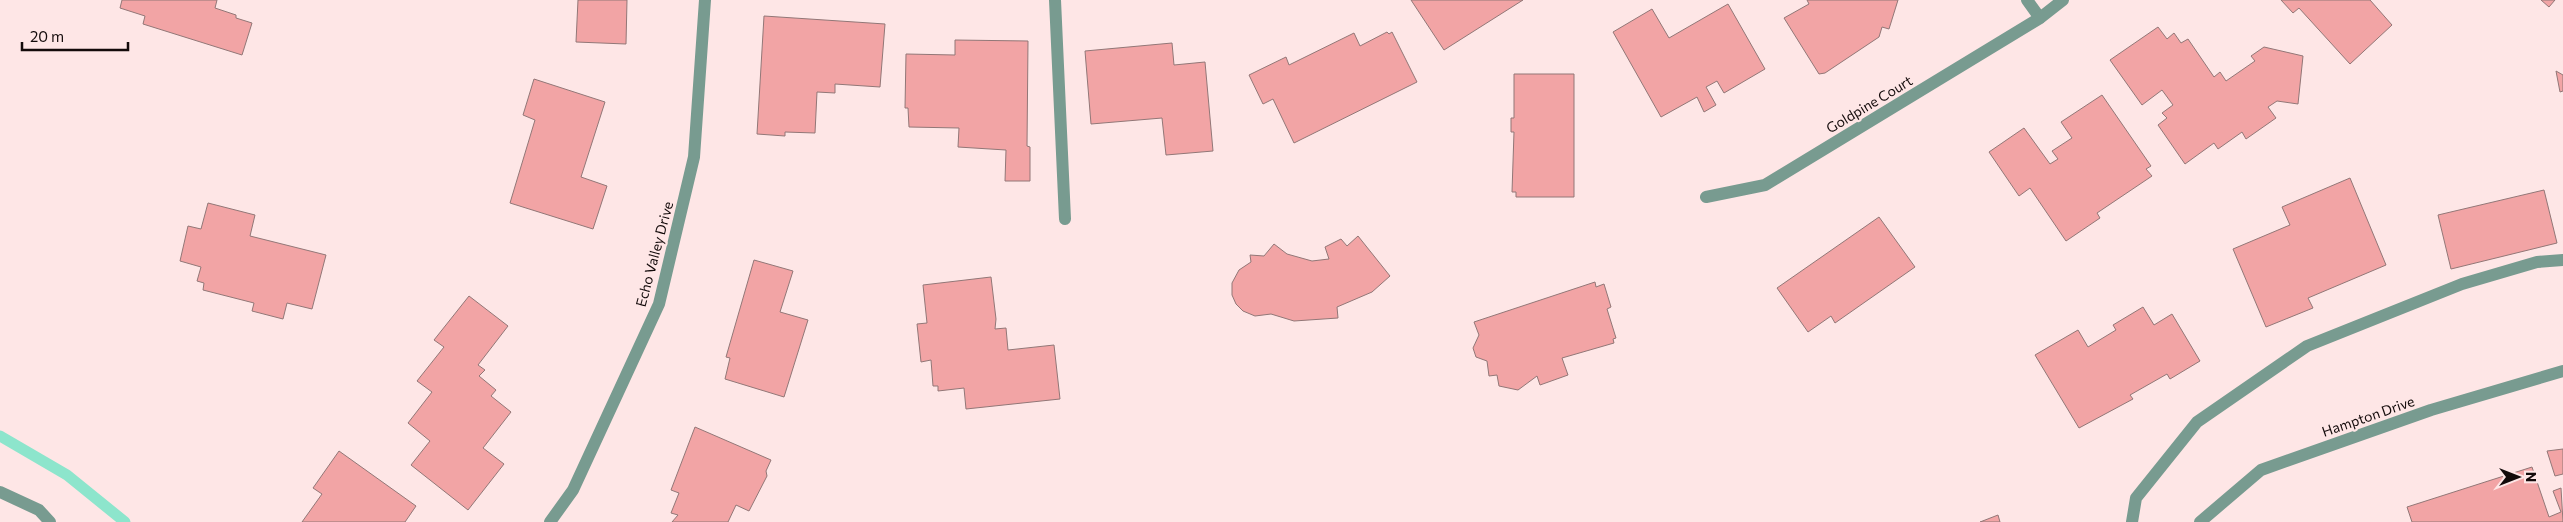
<svg xmlns="http://www.w3.org/2000/svg" width="2563" height="522" font-family="Commissioner,sans-serif">
  <style>
    .lines { fill: none; stroke-linecap: round; stroke-linejoin: round }
    .stream { stroke: #8de5cc; stroke-width: 11 }
    .building { fill: #f2a4a5; stroke: #927777 }
    .service { stroke: #789b90; stroke-width: 12 }
    .minor { stroke: #789b90; stroke-width: 12 }
    .labels { text-anchor: middle; dominant-baseline: central; stroke-width: 4.5; stroke-linejoin: round; paint-order: stroke }
    .street-label { font-size: 14px; fill: #130a0a; stroke: #fee6e6 }
  </style>
  <rect width="100%" height="100%" fill="#fee6e6"/>
  <g class="lines">
    <path class="stream" d="M0,436L67,475L125,522"/>
  </g>
  <g class="building">
    <path d="M122,0H217L215,8L236,15V18L252,23L242,55L143,24L145,16L120,8Z"/>
    <path d="M578,0H627L626,44L576,42Z"/>
    <path d="M1411,0H1523L1444,50Z"/>
    <path d="M1807,0H1898L1889,29L1882,27L1879,37L1825,73L1819,74L1784,18L1809,4Z"/>
    <path d="M2281,0H2370L2392,25L2350,64L2299,8L2293,13Z"/>
    <path d="M2541,0H2555L2549,7Z"/>
    <path d="M1728,4L1765,69L1724,93L1717,81L1706,87L1716,105L1704,112L1697,97L1661,117L1613,32L1652,9L1669,38Z"/>
    <path d="M764,16L885,24L880,87L835,84V93L817,92L815,133L785,132V136L757,134Z"/>
    <path d="M2158,27L2167,39L2174,33L2181,43L2188,39L2214,77L2220,72L2226,81L2255,61L2251,56L2264,47L2303,56L2298,104L2277,101L2268,107L2276,118L2246,139L2242,132L2218,149L2214,143L2185,164L2158,125L2167,118L2162,113L2173,105L2162,90L2142,105L2110,60Z"/>
    <path d="M1387,32L1389,34L1392,32L1417,82L1294,143L1273,99L1263,104L1249,75L1286,57L1289,65L1354,33L1360,46Z"/>
    <path d="M955,40L1028,41L1027,146L1030,147V181H1005L1006,150L958,147L959,128L909,127L908,108H905L906,54L955,55Z"/>
    <path d="M1172,43L1174,65L1205,62L1213,151L1166,155L1162,118L1091,124L1085,51Z"/>
    <path d="M2556,71L2563,75V91L2560,92Z"/>
    <path d="M1514,74H1574V197H1516V192H1512L1514,132H1511V118H1514Z"/>
    <path d="M534,79L605,102L581,177L607,186L593,229L510,203L535,120L523,115Z"/>
    <path d="M2102,95L2151,166L2146,169L2152,176L2097,213L2100,218L2066,241L2030,188L2019,196L1989,152L2024,128L2050,164L2058,159L2052,151L2072,138L2061,122Z"/>
    <path d="M2350,178L2386,265L2308,298L2313,308L2266,327L2233,249L2290,225L2282,207Z"/>
    <path d="M2544,190L2557,243L2451,269L2438,215Z"/>
    <path d="M208,203L255,215L250,236L326,255L312,309L287,303L283,319L252,311L254,303L203,290L204,283L197,281L201,267L180,261L188,226L201,229Z"/>
    <path d="M1879,217L1915,267L1835,323L1831,316L1808,332L1777,288Z"/>
    <path d="M1358,236L1390,276L1372,292L1337,307L1338,318L1294,321L1271,314L1255,316L1243,311L1236,304L1232,295V283L1239,270L1251,262L1250,255L1264,256L1274,244L1287,254L1312,261L1329,259L1325,247L1341,239L1347,246Z"/>
    <path d="M754,260L793,271L780,312L808,320L784,397L725,379L730,358L726,357Z"/>
    <path d="M991,277L996,319L995,329L1006,328L1008,350L1054,345L1060,399L966,409L964,388L938,391V386H933L931,360L921,362L917,324L927,323L923,285Z"/>
    <path d="M1595,282L1596,287L1604,284L1611,307L1607,309L1616,338L1613,339L1614,343L1562,358L1568,375L1540,385L1537,376L1518,390L1499,386L1497,375L1489,376L1487,361L1476,357L1473,348L1479,335L1474,322Z"/>
    <path d="M469,296L508,326L478,365L485,370L479,376L496,390L491,396L511,412L483,448L504,464L468,510L411,465L430,441L408,423L432,392L417,381L444,347L434,340Z"/>
    <path d="M2143,307L2154,325L2172,314L2200,361L2170,379L2167,374L2130,395L2133,399L2079,428L2035,355L2078,330L2088,347L2116,330L2113,325Z"/>
    <path d="M695,427L771,460L766,471L767,476L749,511L736,505L728,522H672L678,515L671,513L679,493L671,490Z"/>
    <path d="M2563,449V474L2555,476L2547,451Z"/>
    <path d="M339,451L416,506L405,522H302L322,494L313,488Z"/>
    <path d="M2532,467L2549,517L2561,512L2553,491L2561,488L2563,522H2412L2407,507Z"/>
    <path d="M1998,515L2000,522H1980Z"/>
  </g>
  <g class="lines">
    <g class="service">
      <path d="M1055,0L1065,219"/>
      <path d="M2132,522L2136,498L2197,422L2307,346L2462,284L2537,262L2563,260"/>
    </g>
    <g class="minor">
      <path d="M2027,0L2040,18"/>
      <path d="M1706,197L1765,185L2040,18L2063,0"/>
      <path d="M0,492L39,510L50,522"/>
      <path d="M550,522L573,490L659,304L694,157L705,0"/>
      <path d="M2200,522L2261,470L2431,410L2563,371"/>
    </g>
  </g>
  <g class="labels">
    <g class="street-label">
      <text transform="translate(1869 104) rotate(-31)">Goldpine Court</text>
      <text transform="translate(654 254) rotate(-75)">Echo Valley Drive</text>
      <text transform="translate(2368 416) rotate(-19)">Hampton Drive</text>
    </g>
  </g>
  <g transform="translate(2518 477) rotate(90)" stroke="#fee6e6" stroke-width="4" paint-order="stroke">
  <path d="M0-4L9 19L0 12L-9 19Z" fill="#130a0a"/>
  <text y="-8" font-size="14" font-weight="bold" text-anchor="middle" fill="#130a0a">N</text>
  </g>
  <path d="M22 42v8h106v-8" fill="none" stroke="#130a0a" stroke-width="2.5"/>
  <text x="30" y="42" font-size="15" fill="#130a0a" stroke="#fee6e6" stroke-width="4" paint-order="stroke">20 m</text>
</svg>
